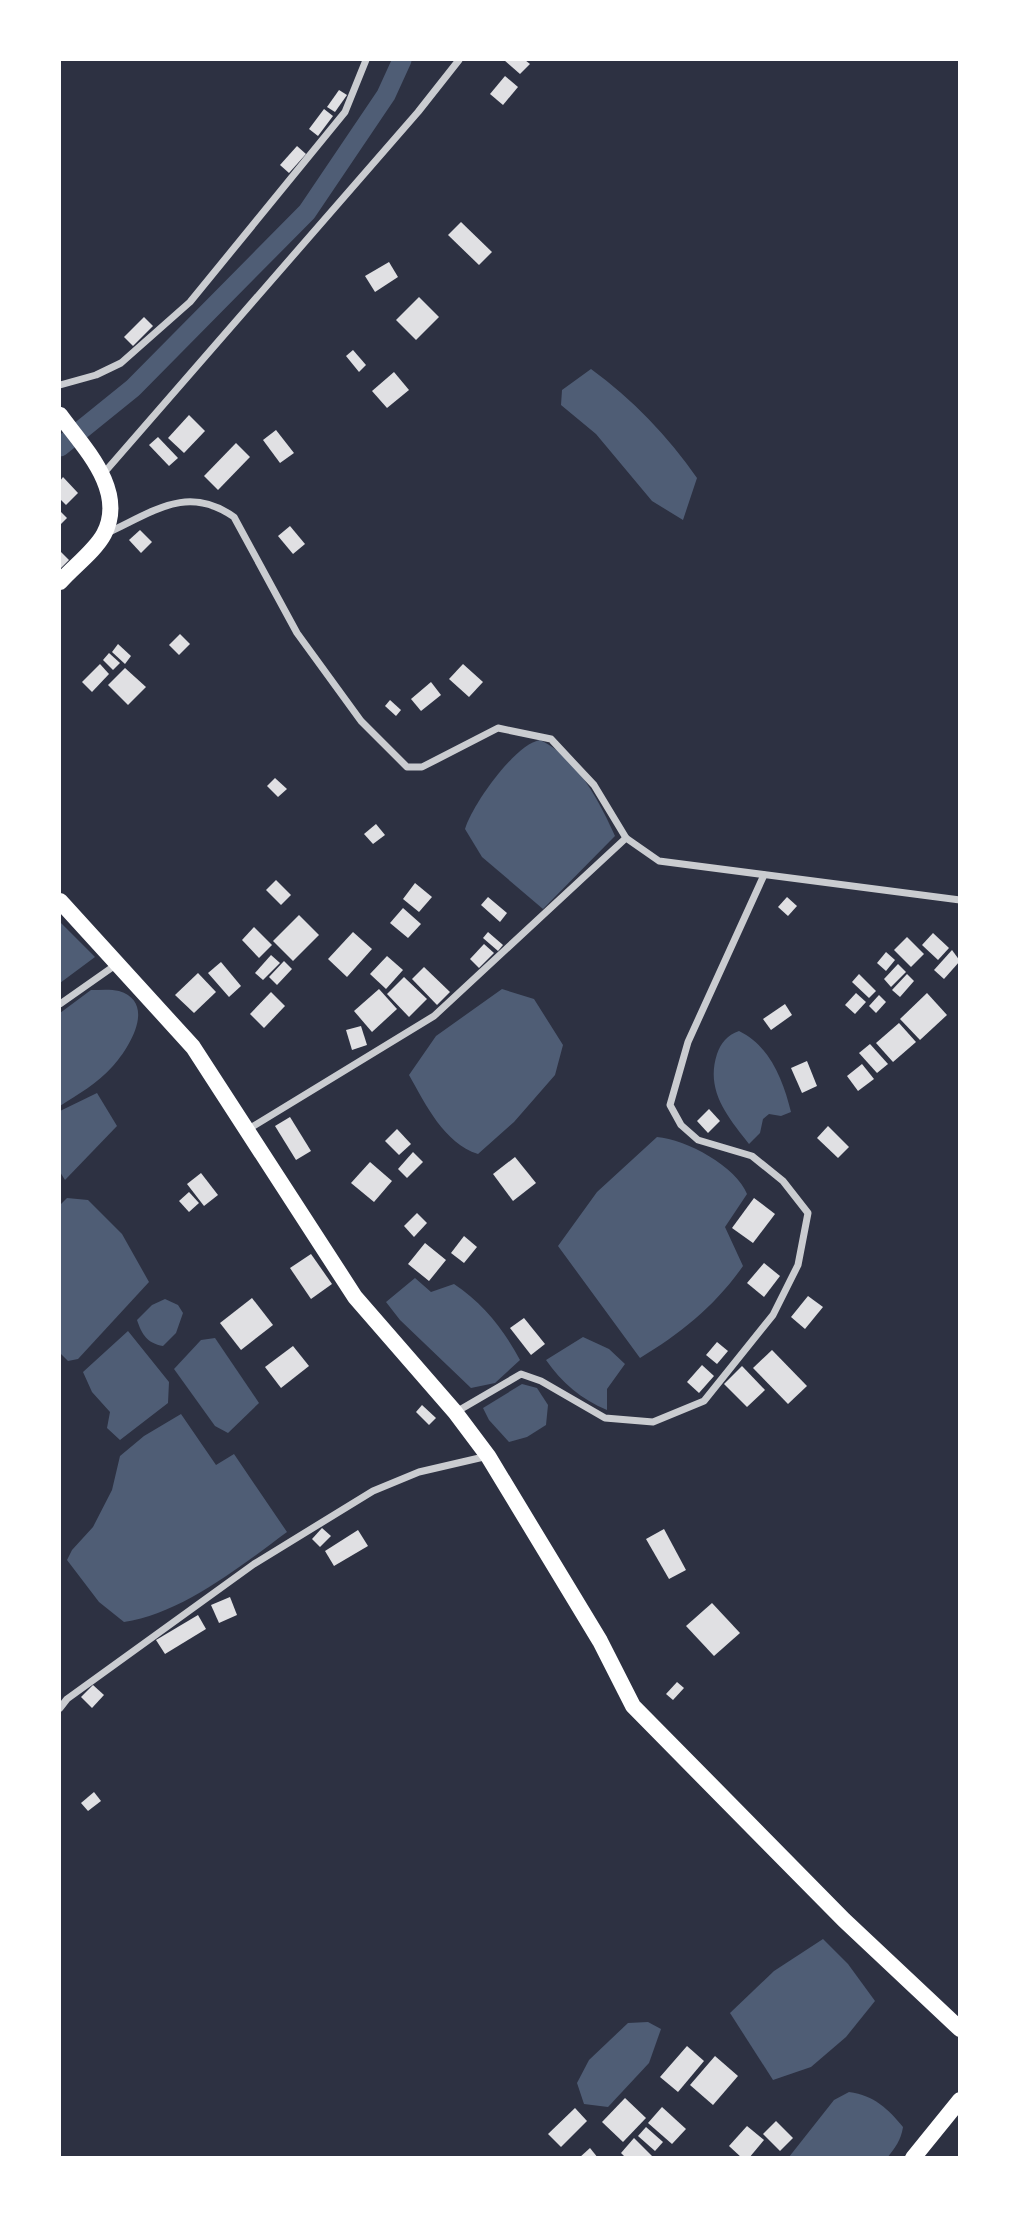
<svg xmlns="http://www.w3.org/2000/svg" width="1019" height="2217" font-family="Cabin,sans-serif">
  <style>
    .water { fill: #4f5d75 }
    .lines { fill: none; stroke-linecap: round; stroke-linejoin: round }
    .canal { stroke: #4f5d75; stroke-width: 19 }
    .building { fill: #e0e0e3 }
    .minor { stroke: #caccd0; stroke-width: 7 }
    .trunk { stroke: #fff; stroke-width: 16 }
  </style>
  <rect width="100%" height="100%" fill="#2d3142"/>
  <g class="water">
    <path d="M591,369C632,399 668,436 697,478L683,520L652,501L596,434L561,405L562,390Z"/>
    <path d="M540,740C577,757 599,801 615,836L543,909L482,857L465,829C472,805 515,744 540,740Z"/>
    <path d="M60,922L95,957L60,983Z"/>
    <path d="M502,989L534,999L563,1045L555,1075L514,1122L478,1154C444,1143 426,1105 409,1075L436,1036Z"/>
    <path d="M91,990C100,990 111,989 119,991C158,1003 128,1050 112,1067C98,1083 77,1095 60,1106V1013Z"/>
    <path d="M739,1031C770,1046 783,1080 791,1112L781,1116L769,1114L763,1119L760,1133L749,1144C728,1117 705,1091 717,1054C721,1043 727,1035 739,1031Z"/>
    <path d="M97,1093L117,1126L65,1180L60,1172V1111Z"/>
    <path d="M657,1137C686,1139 737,1167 747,1194L725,1227L743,1266C716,1305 680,1334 640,1358L558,1246L597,1192Z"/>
    <path d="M67,1198L88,1200L122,1234L149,1282L78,1359L68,1361L60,1353V1205Z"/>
    <path d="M415,1278L431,1292L454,1284C483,1303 504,1330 520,1360L495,1383L471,1388L400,1320L386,1302Z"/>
    <path d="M165,1299L178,1305L183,1313L176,1333L163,1346C147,1343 142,1335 137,1320L152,1305Z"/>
    <path d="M128,1331L169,1382L168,1403L120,1440L107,1428L110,1412L92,1392L83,1372Z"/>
    <path d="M583,1337L609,1349L625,1364L607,1389V1410C581,1399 562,1383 546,1360Z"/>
    <path d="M215,1338L259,1403L228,1433L215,1426L174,1369L201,1340Z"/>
    <path d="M522,1384L537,1388L548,1405L546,1425L527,1437L509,1442L489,1420L483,1408Z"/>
    <path d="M181,1414L216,1465L234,1454L287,1532C241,1566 181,1614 124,1622L99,1602L67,1560L72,1550L93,1527L112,1490L120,1456L144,1436Z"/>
    <path d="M823,1939L848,1964L875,2001L846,2037L811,2067L773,2080L730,2013L774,1971Z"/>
    <path d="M648,2022L661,2029L649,2063L608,2107L584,2104L577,2083L589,2060L628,2023Z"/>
    <path d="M849,2092C875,2096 887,2108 903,2127C901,2140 895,2148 887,2158L789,2157L834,2100Z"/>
  </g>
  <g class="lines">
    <path class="canal" d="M60,447L133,388L307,212L386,95L402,60"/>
  </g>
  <g class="building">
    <path d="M504,60H525L530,64L520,74Z"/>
    <path d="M505,76L518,87L503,105L490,94Z"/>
    <path d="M339,90L347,95L335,112L327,107Z"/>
    <path d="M324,109L333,116L318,136L309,129Z"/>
    <path d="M297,146L306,154L289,173L280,165Z"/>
    <path d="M461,222L492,252L479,265L448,235Z"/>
    <path d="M389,262L398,277L375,292L365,276Z"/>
    <path d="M419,297L439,317L416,340L396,320Z"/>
    <path d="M144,317L153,326L133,346L124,337Z"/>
    <path d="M353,350L366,365L359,372L346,356Z"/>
    <path d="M394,372L409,390L387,408L372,391Z"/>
    <path d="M189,415L205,431L184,453L168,438Z"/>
    <path d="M276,430L294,453L280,463L263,440Z"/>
    <path d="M158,437L178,458L169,466L149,445Z"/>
    <path d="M236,443L250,457L218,490L204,476Z"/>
    <path d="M63,477L78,493L66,505L60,499V481Z"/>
    <path d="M60,511L67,518L60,525Z"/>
    <path d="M290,526L305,544L293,554L278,536Z"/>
    <path d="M140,530L152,542L141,553L129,540Z"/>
    <path d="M60,551L69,560L60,569Z"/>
    <path d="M180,634L190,644L179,655L169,645Z"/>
    <path d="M118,644L131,656L125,664L112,652Z"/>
    <path d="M109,653L120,663L113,670L103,660Z"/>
    <path d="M100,664L109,674L92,692L82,682Z"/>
    <path d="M463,664L483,682L469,697L449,679Z"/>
    <path d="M125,668L146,687L128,705L108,685Z"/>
    <path d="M431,682L441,695L421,711L411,699Z"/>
    <path d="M390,700L401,710L396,716L385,706Z"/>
    <path d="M275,778L287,789L278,797L267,786Z"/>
    <path d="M376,824L385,835L373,844L364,834Z"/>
    <path d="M276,880L291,895L281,905L266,890Z"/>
    <path d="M415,883L432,897L419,912L403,899Z"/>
    <path d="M488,897L507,913L500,922L481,905Z"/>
    <path d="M787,897L797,906L788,916L778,907Z"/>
    <path d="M403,908L421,924L408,938L390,923Z"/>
    <path d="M299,915L319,935L293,961L273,941Z"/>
    <path d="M254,927L272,945L259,958L242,940Z"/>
    <path d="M353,932L372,949L347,977L328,959Z"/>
    <path d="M488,932L503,945L498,951L483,938Z"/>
    <path d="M933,933L949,948L938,960L922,945Z"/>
    <path d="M907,937L924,954L911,967L894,950Z"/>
    <path d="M484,944L494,953L479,968L470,959Z"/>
    <path d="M952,950L960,961L944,979L934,970Z"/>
    <path d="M886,952L895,960L886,971L877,963Z"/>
    <path d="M271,955L280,963L263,980L255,973Z"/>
    <path d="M387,956L403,970L386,989L370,974Z"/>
    <path d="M284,961L292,969L277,985L269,977Z"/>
    <path d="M221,962L241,986L229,997L208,973Z"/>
    <path d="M898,964L906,972L891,987L884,979Z"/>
    <path d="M424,967L450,992L437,1005L412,979Z"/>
    <path d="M198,973L216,992L194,1013L175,995Z"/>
    <path d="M859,974L876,991L869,998L852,982Z"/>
    <path d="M907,974L914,981L900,997L892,990Z"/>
    <path d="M404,977L427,999L409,1017L387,994Z"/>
    <path d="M379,989L397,1009L372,1032L354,1011Z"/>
    <path d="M271,992L285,1006L264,1028L250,1014Z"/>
    <path d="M856,993L866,1002L855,1014L845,1005Z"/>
    <path d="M927,993L947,1015L920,1040L900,1019Z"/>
    <path d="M879,995L886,1002L876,1013L869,1006Z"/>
    <path d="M785,1004L792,1015L771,1030L763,1019Z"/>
    <path d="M899,1023L916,1042L893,1062L876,1043Z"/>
    <path d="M361,1026L367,1045L352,1050L346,1030Z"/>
    <path d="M870,1044L888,1064L877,1073L859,1053Z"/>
    <path d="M807,1061L817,1086L802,1093L791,1068Z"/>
    <path d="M862,1064L874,1079L858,1091L847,1076Z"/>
    <path d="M709,1109L720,1121L708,1133L697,1121Z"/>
    <path d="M290,1117L311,1151L296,1160L275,1126Z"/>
    <path d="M828,1126L849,1147L838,1158L817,1138Z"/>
    <path d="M397,1129L411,1144L399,1155L385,1141Z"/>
    <path d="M413,1152L423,1162L407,1178L398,1169Z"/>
    <path d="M515,1157L536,1183L513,1201L493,1174Z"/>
    <path d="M370,1162L392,1181L374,1202L351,1183Z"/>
    <path d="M201,1173L218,1195L204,1206L187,1184Z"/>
    <path d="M189,1192L199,1203L189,1212L179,1201Z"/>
    <path d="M754,1198L775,1214L753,1243L732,1228Z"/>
    <path d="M417,1213L427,1223L414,1237L404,1226Z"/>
    <path d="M464,1236L477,1247L464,1263L451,1253Z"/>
    <path d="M425,1243L446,1260L429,1281L408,1264Z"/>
    <path d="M311,1254L332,1284L311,1299L290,1268Z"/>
    <path d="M764,1263L780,1276L764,1297L747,1283Z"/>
    <path d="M808,1296L823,1307L805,1329L791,1317Z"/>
    <path d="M252,1298L273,1325L241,1350L220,1323Z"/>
    <path d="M524,1318L545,1344L531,1355L510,1328Z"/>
    <path d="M717,1342L728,1351L717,1364L706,1355Z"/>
    <path d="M293,1346L309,1366L281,1388L265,1367Z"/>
    <path d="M772,1350L807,1386L788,1404L753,1368Z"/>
    <path d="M702,1365L714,1376L699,1393L687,1382Z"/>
    <path d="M742,1366L765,1390L747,1407L724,1384Z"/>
    <path d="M422,1405L436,1418L429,1425L416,1412Z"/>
    <path d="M322,1528L331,1536L320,1547L312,1539Z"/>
    <path d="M664,1529L686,1570L669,1579L646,1539Z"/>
    <path d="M358,1530L368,1546L334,1566L325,1551Z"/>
    <path d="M230,1597L237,1615L219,1623L211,1605Z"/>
    <path d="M712,1603L740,1633L714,1656L686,1626Z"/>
    <path d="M198,1615L206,1629L165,1654L156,1640Z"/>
    <path d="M677,1682L684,1688L673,1700L666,1694Z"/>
    <path d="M93,1685L104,1695L92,1708L81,1697Z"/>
    <path d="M94,1792L101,1801L88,1811L81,1803Z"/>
    <path d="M687,2046L704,2061L678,2092L660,2077Z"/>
    <path d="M715,2056L738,2076L713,2105L690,2085Z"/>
    <path d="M625,2098L646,2118L623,2142L602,2122Z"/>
    <path d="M662,2107L686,2129L672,2144L648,2123Z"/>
    <path d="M575,2108L587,2121L561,2147L548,2134Z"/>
    <path d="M776,2121L793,2138L780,2151L763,2134Z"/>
    <path d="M747,2126L764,2140L749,2158H742L729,2146Z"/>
    <path d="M646,2127L663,2142L655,2151L638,2136Z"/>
    <path d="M634,2138L654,2158H626L621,2153Z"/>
    <path d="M590,2148L598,2158H579Z"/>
  </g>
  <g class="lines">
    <g class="minor">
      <path d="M60,385L96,375L121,363L190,302L345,112L366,60"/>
      <path d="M103,474L418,112L459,60"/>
      <path d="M107,533C153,512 187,484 234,517L297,633L361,721L407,767H422L498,728L551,739L594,785L626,838"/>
      <path d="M60,1004L117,964"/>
      <path d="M247,1130L434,1016L626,838L659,861L960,900"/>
      <path d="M456,1412L521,1374L541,1381L605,1418L653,1422L704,1401L773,1315L798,1265L808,1213L783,1181L752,1156L698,1140L681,1125L670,1105L688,1042L764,875"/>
      <path d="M60,1708L67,1699L254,1564L373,1491L419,1472L488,1456"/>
    </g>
    <g class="trunk">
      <path d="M60,415C83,447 127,490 104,534C95,551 73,567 60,582"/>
      <path d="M60,901L193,1047L355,1297L455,1412L488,1456L600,1641L633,1706L844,1920L960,2029"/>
      <path d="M913,2158L960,2100"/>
    </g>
  </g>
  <rect width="1019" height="2217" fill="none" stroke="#ffffff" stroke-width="122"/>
</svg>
